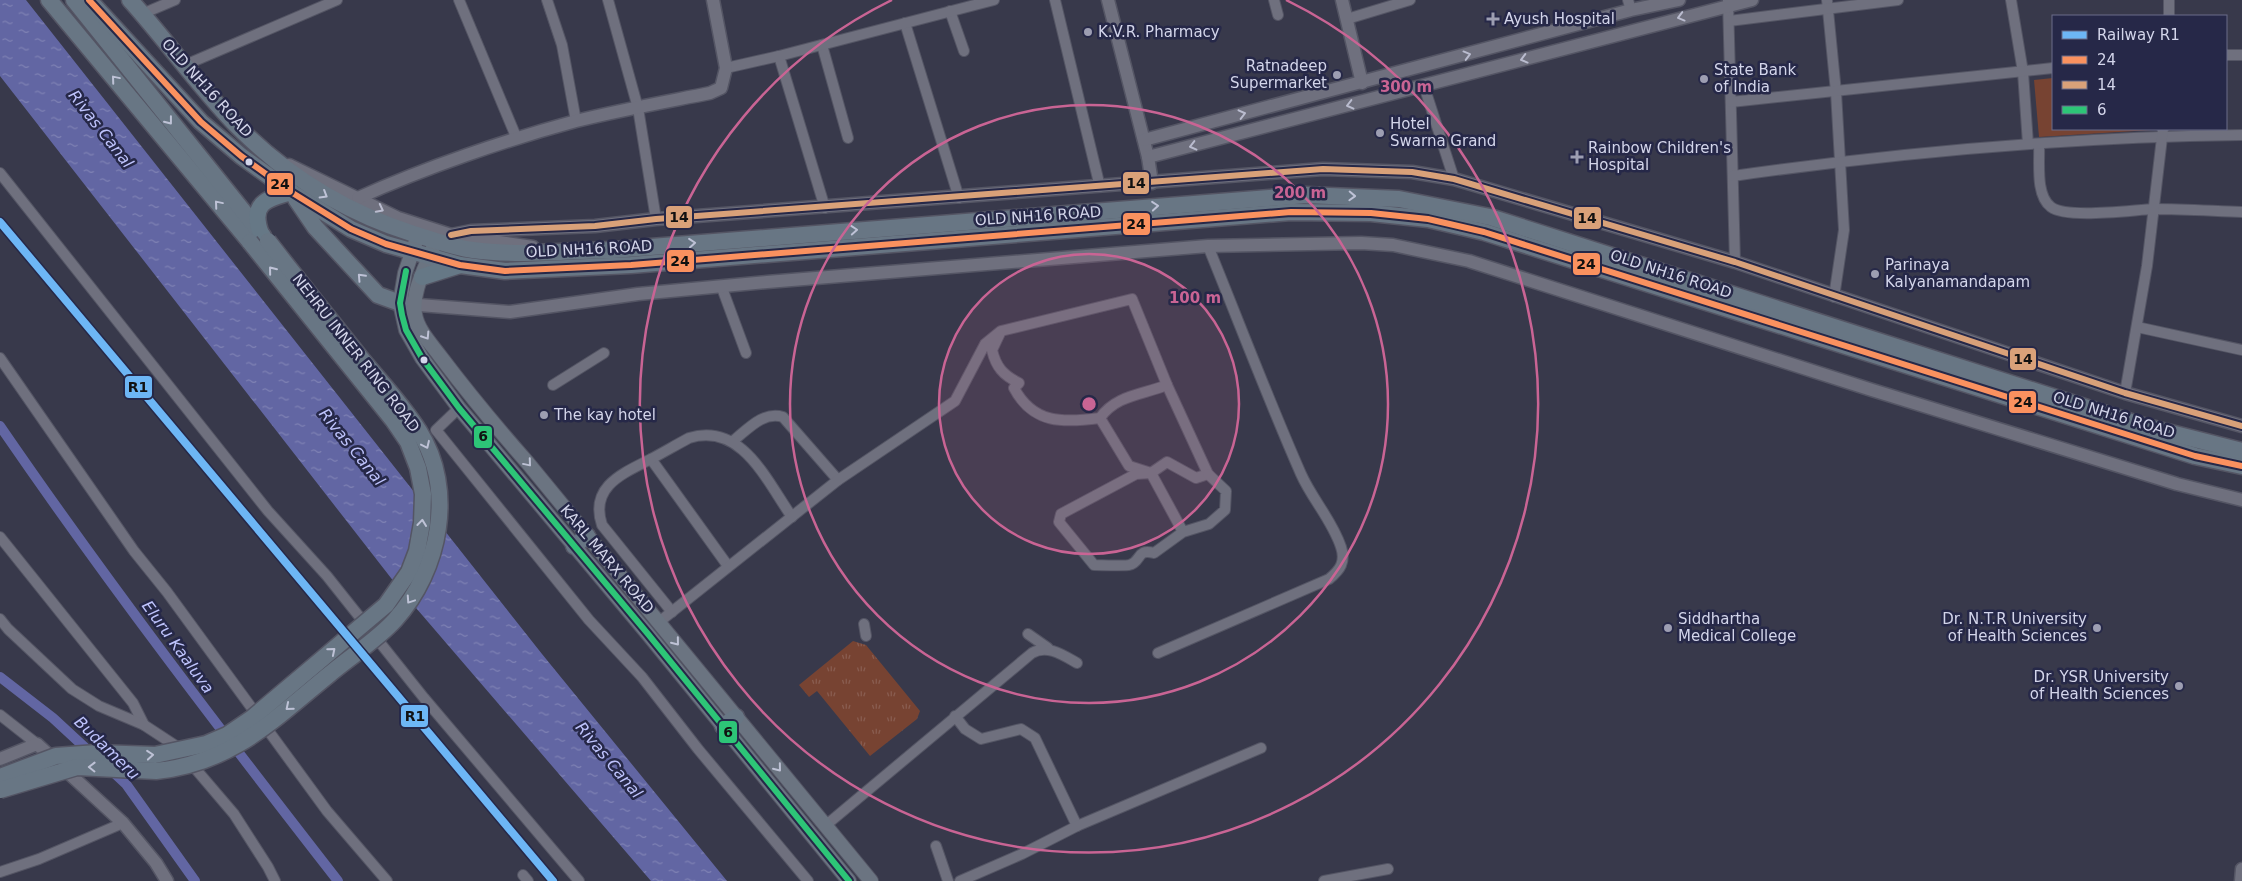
<svg xmlns="http://www.w3.org/2000/svg" width="2242" height="881" font-family="'DejaVu Sans',sans-serif">
  <style>
    .grass { fill: url(#grass-tufts) }
    .park { fill: #774332 }
    .water { fill: url(#water-ripples) }
    .lines { fill: none; stroke-linecap: round; stroke-linejoin: round }
    .canal { stroke: #6266a3; stroke-width: 10 }
    .minor-casing { stroke: #545564; stroke-width: 12 }
    .tertiary-casing { stroke: #545564; stroke-width: 15 }
    .secondary-casing { stroke: #545564; stroke-width: 16 }
    .primary-casing { stroke: #545564; stroke-width: 19 }
    .trunk-casing { stroke: #545564; stroke-width: 19 }
    .minor { stroke: #6f707e; stroke-width: 10 }
    .tertiary { stroke: #6f707e; stroke-width: 12 }
    .secondary { stroke: #6b7481; stroke-width: 14 }
    .primary { stroke: #687684; stroke-width: 16 }
    .trunk { stroke: #667886; stroke-width: 16 }
    .primary-bridge-casing { stroke: #545564; stroke-width: 19; stroke-linecap: butt }
    .primary-bridge { stroke: #687684; stroke-width: 16 }
    .bus-1-casing { stroke: #262848; stroke-width: 10 }
    .bus-2-casing { stroke: #262848; stroke-width: 10 }
    .bus-3-casing { stroke: #262848; stroke-width: 10 }
    .bus-1 { stroke: #fa915f; stroke-width: 6 }
    .bus-2 { stroke: #d9a179; stroke-width: 6 }
    .bus-3 { stroke: #2dc577; stroke-width: 6 }
    .rail-1-casing { stroke: #262848; stroke-width: 11 }
    .rail-1 { stroke: #6db6f5; stroke-width: 8 }
    .oneway { stroke: #babccf }
    .oneway2 { stroke: #bec2d6 }
    .oneway3 { stroke: #bec2d5 }
    .ring { fill: none; stroke: #c96494; stroke-width: 2.5 }
    .poi-dot { fill: #9d9eb2; stroke: #262848; stroke-width: 2 }
    .bus-dot { fill: #d3d5ea; stroke: #262848; stroke-width: 2 }
    .labels { text-anchor: middle; dominant-baseline: central; stroke-width: 5; stroke-linejoin: round; paint-order: stroke }
    .poi-label { font-size: 15px; fill: #d3d5ea; stroke: #262848; text-anchor: start }
    .street-label { font-size: 15px; fill: #d3d5ea; stroke: #262848 }
    .water-label { font-size: 16px; font-style: italic; fill: #bec3fc; stroke: #262848 }
    .centre { fill: #c96494; stroke: #262848; stroke-width: 2.5 }
    .ring-label { font-size: 15px; text-anchor: middle; font-weight: bold; fill: #c96494; stroke: #262848; stroke-width: 5; stroke-linejoin: round; paint-order: stroke }
    .line-badge { stroke: #262848; stroke-width: 2 }
    .pale-badge-label { font-size: 14px; text-anchor: middle; font-weight: bold; fill: #111 }
  </style>
  <defs>
    <pattern id="grass-tufts" width="24" height="20" patternUnits="userSpaceOnUse" patternTransform="scale(1.25)"><rect width="24" height="20" fill="#774332"/><path d="M3 7l-1-3M5 7V3M7 7l1-3M15 17l-1-3M17 17v-4M19 17l1-3" fill="none" stroke="#895d50"/></pattern>
    <pattern id="water-ripples" width="26" height="14" patternUnits="userSpaceOnUse" patternTransform="scale(1.25)"><rect width="26" height="14" fill="#6266a3"/><path d="M2 4q2-2 4 0t4 0M15 11q2-2 4 0t4 0" fill="none" stroke="#7f82b4"/></pattern>
  </defs>
  <rect width="100%" height="100%" fill="#38394b"/>
  <path class="grass" d="M853,641L866,645L920,711L917,719L870,756L817,691L809,697L799,685Z"/>
  <path class="park" d="M2053,78V129L2151,130L2039,137L2034,80Z"/>
  <path class="water" d="M0,0H26L542,654L727,881H651L398,587L0,76Z"/>
  <g class="lines">
    <g class="canal">
      <path d="M0,426C107,582 222,732 338,881"/>
      <path d="M0,677L53,718L93,755"/>
      <path d="M110,769L126,784L195,881"/>
    </g>
    <g class="minor-casing">
      <g id="minor">
        <path d="M459,0L517,139"/>
        <path d="M547,0L562,45L576,121"/>
        <path d="M608,0L638,108L656,219"/>
        <path d="M1055,0L1100,187"/>
        <path d="M1274,0L1278,15"/>
        <path d="M1628,0L1631,10"/>
        <path d="M1827,0L1836,92L1844,230L1834,297"/>
        <path d="M2011,0L2023,72L2028,144"/>
        <path d="M1728,1L1735,262"/>
        <path d="M950,11L964,51"/>
        <path d="M142,14L175,0"/>
        <path d="M2169,16V0"/>
        <path d="M1347,19L1410,0"/>
        <path d="M1729,21L1898,0"/>
        <path d="M905,23L959,198"/>
        <path d="M822,45L848,138"/>
        <path d="M2226,55H2242"/>
        <path d="M779,56L825,208"/>
        <path d="M185,65L337,0"/>
        <path d="M726,68L779,56L994,0"/>
        <path d="M1424,86L1454,179"/>
        <path d="M1731,102L2053,68"/>
        <path d="M2039,144C2040,162 2035,195 2051,207C2067,219 2131,210 2154,209C2183,209 2213,211 2242,212"/>
        <path d="M0,173L268,511L327,576L424,698L579,881"/>
        <path d="M1733,176C1902,152 2071,137 2242,135"/>
        <path d="M722,288L746,353"/>
        <path d="M2137,327L2242,350"/>
        <path d="M0,358L134,551L167,592L327,811L387,881"/>
        <path d="M553,385L604,353"/>
        <path d="M2125,393L2147,266L2163,129"/>
        <path d="M459,408L436,430L589,620L642,677L698,749L808,881"/>
        <path d="M1100,418L1129,466L1151,473L1167,462L1196,478L1208,474L1167,385"/>
        <path d="M733,441C748,429 763,411 783,417L838,480"/>
        <path d="M651,459L728,566"/>
        <path d="M1183,532L1154,553C1136,548 1142,562 1129,565C1126,566 1100,565 1094,565L1059,522L1061,514L1136,474L1151,473L1183,532L1209,524L1225,510L1226,491L1208,474"/>
        <path d="M0,537L133,703L144,725"/>
        <path d="M672,612L602,525C589,486 624,473 651,459C664,452 676,445 689,438C742,422 766,480 792,517"/>
        <path d="M0,619L8,629L72,689L99,706L144,725L176,746L234,814L268,867L275,881"/>
        <path d="M659,622L838,480L955,401L985,344L1001,331L1132,299L1167,385C1142,395 1116,395 1100,418C1063,423 1033,424 1014,388L1019,383C1003,375 996,367 992,350L1001,331"/>
        <path d="M864,624L866,636"/>
        <path d="M1028,634L1048,648"/>
        <path d="M1158,653L1329,579C1340,570 1346,562 1341,547C1332,520 1312,499 1301,474C1268,399 1239,322 1208,246"/>
        <path d="M0,715L37,744"/>
        <path d="M955,716L965,729L981,739L1021,729L1035,738L1077,826"/>
        <path d="M825,826L1032,653C1047,644 1063,655 1077,663"/>
        <path d="M936,846L948,881"/>
        <path d="M0,872L39,859L123,823"/>
        <path d="M523,875L528,881"/>
        <path d="M960,881L1022,854L1077,826L1261,748"/>
        <path d="M1324,881L1388,869"/>
      </g>
    </g>
    <g class="tertiary-casing">
      <g id="tertiary">
        <path d="M1108,0L1148,157L1152,183"/>
        <path d="M1342,0L1362,83"/>
        <path d="M1144,140L1631,10L1679,0"/>
        <path d="M1148,157L1752,0"/>
        <path d="M289,165L398,218L451,235L533,247"/>
        <path d="M358,198C424,168 506,140 576,121C620,110 665,102 710,93L721,88L726,68L713,0"/>
        <path d="M451,235L471,231L595,226L656,219L1323,169L1412,172L1454,179L1735,262L2125,393L2242,426"/>
        <path d="M406,304L510,312L638,294L767,282L1208,246L1361,243L1393,245L1469,261L1872,390L2177,484L2242,500"/>
        <path d="M0,759L37,744L123,823L156,863L167,881"/>
        <path d="M2241,881L2242,869"/>
      </g>
    </g>
    <g class="secondary-casing">
      <g id="secondary">
        <path d="M418,235L405,273L400,303L406,330L422,358L459,408L648,634L849,881"/>
        <path d="M435,242C428,264 411,290 415,314C417,329 431,344 440,356C468,393 497,428 527,462L871,881"/>
      </g>
    </g>
    <g class="primary-casing">
      <g id="primary">
        <path d="M49,0L250,242"/>
        <path d="M74,0L263,236"/>
        <path d="M89,0L201,122L241,156L291,192L351,229L386,244L460,265L505,271L631,265L1291,212L1371,213L1428,219L1484,232L2195,456L2242,466"/>
        <path d="M130,0C167,41 199,87 238,127C287,176 345,212 411,233C431,239 451,247 473,250C518,256 567,251 613,250L1306,195L1399,199L1490,217L2147,427L2242,451"/>
        <path d="M296,199L315,227L378,295L400,303"/>
        <path d="M574,546L587,536"/>
        <path d="M723,726L736,717"/>
      </g>
    </g>
    <g class="trunk-casing">
      <g id="trunk">
        <path d="M261,234C250,204 265,199 291,192"/>
        <path d="M422,277L460,265"/>
      </g>
    </g>
    <use href="#minor" class="minor"/>
    <use href="#tertiary" class="tertiary"/>
    <use href="#secondary" class="secondary"/>
    <use href="#primary" class="primary"/>
    <use href="#trunk" class="trunk"/>
    <g class="primary-bridge-casing">
      <g id="primary-bridge">
        <path d="M0,777L56,756L97,753L155,755L206,744L227,735L252,718L386,605L409,572L417,551L422,523L423,494L418,468L408,442L393,420L250,242"/>
        <path d="M0,790L77,767L156,771C233,763 273,720 331,673C351,656 377,640 395,620C440,570 456,490 419,431C402,404 380,381 360,357C329,318 298,280 268,241"/>
      </g>
    </g>
    <use href="#primary-bridge" class="primary-bridge"/>
    <g class="bus-1-casing">
      <path id="bus-1" d="M89,0L201,122L241,156L291,192L351,229L386,244L460,265L505,271L631,265L1291,212L1371,213L1428,219L1484,232L2195,456L2242,466"/>
    </g>
    <g class="bus-2-casing">
      <path id="bus-2" d="M451,235L471,231L595,226L656,219L1323,169L1412,172L1454,179L1735,262L2125,393L2242,426"/>
    </g>
    <g class="bus-3-casing">
      <path id="bus-3" d="M406,271L400,303L402,315L406,330L422,358L459,408L648,634L849,881"/>
    </g>
    <use href="#bus-1" class="bus-1"/>
    <use href="#bus-2" class="bus-2"/>
    <use href="#bus-3" class="bus-3"/>
    <g class="rail-1-casing">
      <path id="rail-1" d="M0,222L553,881"/>
    </g>
    <use href="#rail-1" class="rail-1"/>
  </g>
  <defs><path id="oneway-chevron" d="M-2-3.5L2.5 0L-2 3.5" fill="none" stroke-width="1.6" stroke-linecap="round" stroke-linejoin="round" transform="scale(1.25)"/></defs>
  <g class="oneway">
    <use href="#oneway-chevron" transform="translate(1681 17) rotate(165)"/>
    <use href="#oneway-chevron" transform="translate(1467 55) rotate(-15)"/>
    <use href="#oneway-chevron" transform="translate(1524 59) rotate(165)"/>
    <use href="#oneway-chevron" transform="translate(1350 105) rotate(166)"/>
    <use href="#oneway-chevron" transform="translate(1242 114) rotate(-14)"/>
    <use href="#oneway-chevron" transform="translate(1193 146) rotate(166)"/>
    <use href="#oneway-chevron" transform="translate(380 209) rotate(27)"/>
  </g>
  <g class="oneway2">
    <use href="#oneway-chevron" transform="translate(115 79) rotate(-130)"/>
    <use href="#oneway-chevron" transform="translate(169 121) rotate(52)"/>
    <use href="#oneway-chevron" transform="translate(324 195) rotate(31)"/>
    <use href="#oneway-chevron" transform="translate(1352 196) rotate(2)"/>
    <use href="#oneway-chevron" transform="translate(218 204) rotate(-130)"/>
    <use href="#oneway-chevron" transform="translate(1155 206) rotate(-5)"/>
    <use href="#oneway-chevron" transform="translate(854 230) rotate(-4)"/>
    <use href="#oneway-chevron" transform="translate(692 243) rotate(-5)"/>
    <use href="#oneway-chevron" transform="translate(272 270) rotate(-129)"/>
    <use href="#oneway-chevron" transform="translate(361 277) rotate(-133)"/>
    <use href="#oneway-chevron" transform="translate(426 445) rotate(65)"/>
    <use href="#oneway-chevron" transform="translate(422 523) rotate(-84)"/>
    <use href="#oneway-chevron" transform="translate(410 600) rotate(124)"/>
    <use href="#oneway-chevron" transform="translate(332 651) rotate(-40)"/>
    <use href="#oneway-chevron" transform="translate(289 707) rotate(140)"/>
    <use href="#oneway-chevron" transform="translate(150 755) rotate(-5)"/>
    <use href="#oneway-chevron" transform="translate(92 767) rotate(-179)"/>
  </g>
  <g class="oneway3">
    <use href="#oneway-chevron" transform="translate(426 336) rotate(57)"/>
    <use href="#oneway-chevron" transform="translate(528 463) rotate(50)"/>
    <use href="#oneway-chevron" transform="translate(676 642) rotate(51)"/>
    <use href="#oneway-chevron" transform="translate(778 768) rotate(51)"/>
  </g>
  <circle cx="1089" cy="404" r="150" fill="#c96494" fill-opacity=".12"/>
  <g class="ring">
    <circle cx="1089" cy="404" r="150"/>
    <circle cx="1089" cy="404" r="299"/>
    <path d="M1286 0A449 449 0 1 1 892 0"/>
  </g>
  <g class="poi-dot">
    <path d="M1490.5 11.5h5v5h5v5h-5v5h-5v-5h-5v-5h5z"/>
    <circle cx="1088" cy="32" r="5"/>
    <circle cx="1337" cy="75" r="5"/>
    <circle cx="1704" cy="79" r="5"/>
    <circle cx="1380" cy="133" r="5"/>
    <path d="M1574.5 149.5h5v5h5v5h-5v5h-5v-5h-5v-5h5z"/>
    <circle cx="1875" cy="274" r="5"/>
    <circle cx="544" cy="415" r="5"/>
    <circle cx="1668" cy="628" r="5"/>
    <circle cx="2097" cy="628" r="5"/>
    <circle cx="2179" cy="686" r="5"/>
  </g>
  <g class="bus-dot">
    <circle cx="249" cy="162" r="4.5"/>
    <circle cx="424" cy="360" r="4.5"/>
  </g>
  <g class="labels">
    <g class="poi-label">
      <text x="1504" y="19">Ayush Hospital</text>
      <text x="1098" y="32">K.V.R. Pharmacy</text>
      <text x="1327" y="66" text-anchor="end">Ratnadeep<tspan x="1327" dy="17">Supermarket</tspan></text>
      <text x="1714" y="70">State Bank<tspan x="1714" dy="17">of India</tspan></text>
      <text x="1390" y="124">Hotel<tspan x="1390" dy="17">Swarna Grand</tspan></text>
      <text x="1588" y="148">Rainbow Children's<tspan x="1588" dy="17">Hospital</tspan></text>
      <text x="1885" y="265">Parinaya<tspan x="1885" dy="17">Kalyanamandapam</tspan></text>
      <text x="554" y="415">The kay hotel</text>
      <text x="1678" y="619">Siddhartha<tspan x="1678" dy="17">Medical College</tspan></text>
      <text x="2087" y="619" text-anchor="end">Dr. N.T.R University<tspan x="2087" dy="17">of Health Sciences</tspan></text>
      <text x="2169" y="677" text-anchor="end">Dr. YSR University<tspan x="2169" dy="17">of Health Sciences</tspan></text>
    </g>
    <g class="street-label">
      <text transform="translate(207 88) rotate(48)">OLD NH16 ROAD</text>
      <text transform="translate(1038 216) rotate(-4)">OLD NH16 ROAD</text>
      <text transform="translate(589 249) rotate(-3)">OLD NH16 ROAD</text>
      <text transform="translate(1671 274) rotate(18)">OLD NH16 ROAD</text>
      <text transform="translate(356 353) rotate(52)">NEHRU INNER RING ROAD</text>
      <text transform="translate(2114 415) rotate(17)">OLD NH16 ROAD</text>
      <text transform="translate(607 559) rotate(50)">KARL MARX ROAD</text>
    </g>
    <g class="water-label">
      <text transform="translate(101 129) rotate(52)">Rivas Canal</text>
      <text transform="translate(352 447) rotate(51)">Rivas Canal</text>
      <text transform="translate(178 647) rotate(54)">Eluru Kaaluva</text>
      <text transform="translate(107 748) rotate(44)">Budameru</text>
      <text transform="translate(609 760) rotate(50)">Rivas Canal</text>
    </g>
  </g>
  <circle cx="1089" cy="404" r="8" class="centre"/>
  <g class="ring-label">
    <text x="1406" y="92">300 m</text>
    <text x="1300" y="198">200 m</text>
    <text x="1195" y="303">100 m</text>
  </g>
  <g class="line-badge">
    <rect x="1122" y="171" width="28" height="24" rx="5" fill="#d9a179"/>
    <rect x="266" y="172" width="28" height="24" rx="5" fill="#fa915f"/>
    <rect x="665" y="205" width="28" height="24" rx="5" fill="#d9a179"/>
    <rect x="1573" y="206" width="29" height="24" rx="5" fill="#d9a179"/>
    <rect x="1122" y="212" width="29" height="24" rx="5" fill="#fa915f"/>
    <rect x="666" y="249" width="29" height="24" rx="5" fill="#fa915f"/>
    <rect x="1572" y="252" width="29" height="24" rx="5" fill="#fa915f"/>
    <rect x="2009" y="347" width="28" height="24" rx="5" fill="#d9a179"/>
    <rect x="124" y="375" width="29" height="24" rx="5" fill="#6db6f5"/>
    <rect x="2008" y="390" width="29" height="24" rx="5" fill="#fa915f"/>
    <rect x="473" y="425" width="20" height="24" rx="5" fill="#2dc577"/>
    <rect x="400" y="704" width="29" height="24" rx="5" fill="#6db6f5"/>
    <rect x="718" y="720" width="20" height="24" rx="5" fill="#2dc577"/>
  </g>
  <g class="pale-badge-label">
    <text x="1136" y="188">14</text>
    <text x="280" y="189">24</text>
    <text x="679" y="222">14</text>
    <text x="1587" y="223">14</text>
    <text x="1136" y="229">24</text>
    <text x="680" y="266">24</text>
    <text x="1586" y="269">24</text>
    <text x="2023" y="364">14</text>
    <text x="138" y="392">R1</text>
    <text x="2023" y="407">24</text>
    <text x="483" y="441">6</text>
    <text x="415" y="721">R1</text>
    <text x="728" y="737">6</text>
  </g>
  <rect x="2052" y="15" width="175" height="115" fill="#262848" stroke="#6b6d89"/>
  <rect x="2062" y="31" width="25" height="8" fill="#6db6f5" stroke="#6b6d89"/>
  <text x="2097" y="40" font-size="15" fill="#d3d5ea">Railway R1</text>
  <rect x="2062" y="56" width="25" height="8" fill="#fa915f" stroke="#6b6d89"/>
  <text x="2097" y="65" font-size="15" fill="#d3d5ea">24</text>
  <rect x="2062" y="81" width="25" height="8" fill="#d9a179" stroke="#6b6d89"/>
  <text x="2097" y="90" font-size="15" fill="#d3d5ea">14</text>
  <rect x="2062" y="106" width="25" height="8" fill="#2dc577" stroke="#6b6d89"/>
  <text x="2097" y="115" font-size="15" fill="#d3d5ea">6</text>
</svg>
